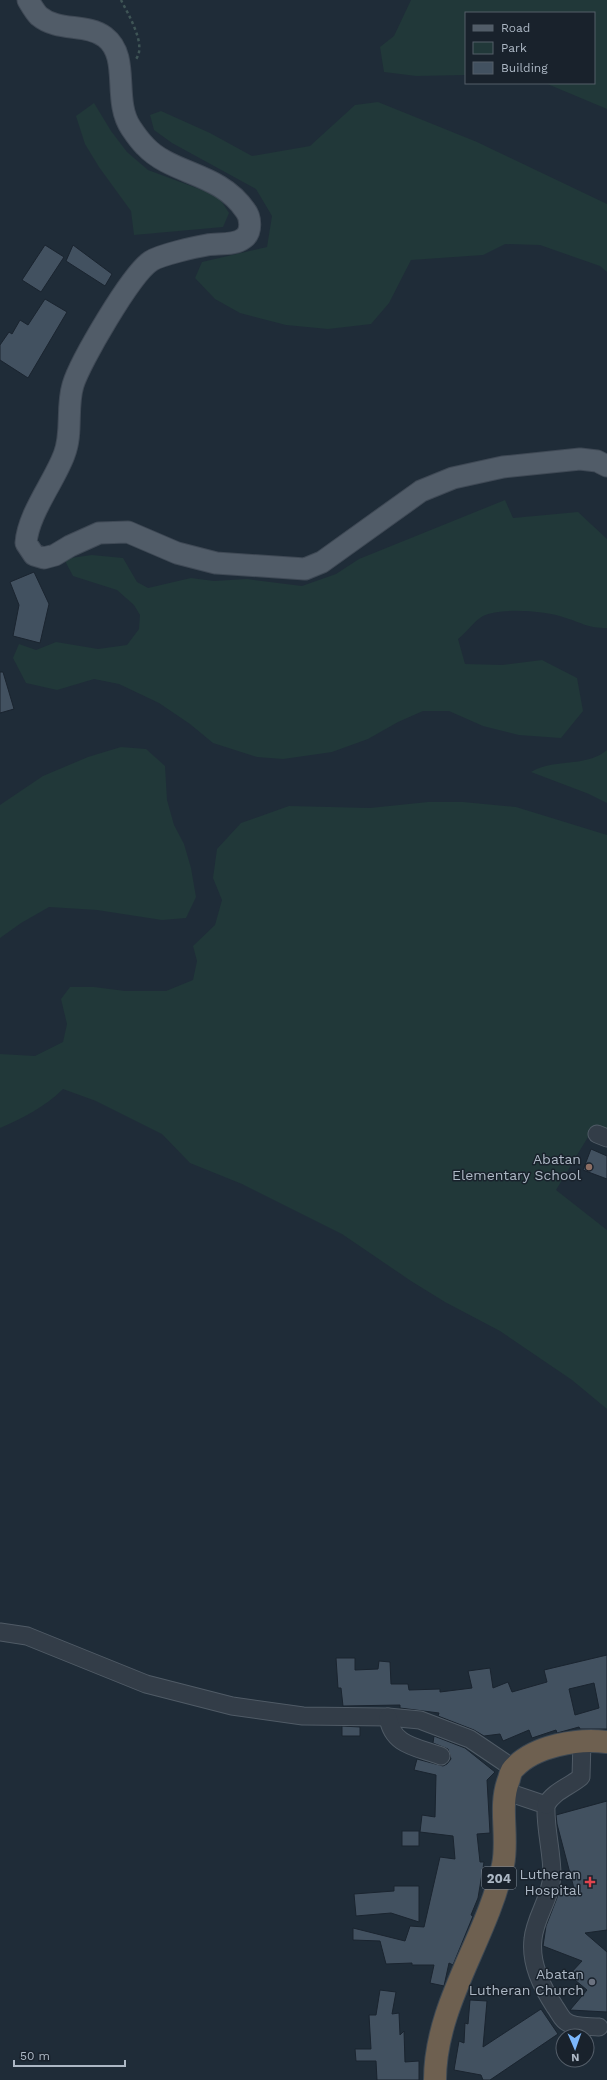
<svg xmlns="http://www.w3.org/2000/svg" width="607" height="2080" font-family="'Work Sans',sans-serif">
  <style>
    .green { fill: #213839 }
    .building { fill: #425160; stroke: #1a242f; fill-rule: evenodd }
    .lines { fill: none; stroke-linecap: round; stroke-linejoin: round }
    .minor-casing { stroke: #505b66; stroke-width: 19 }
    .major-casing { stroke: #3f4955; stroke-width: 23 }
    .highway-casing { stroke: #3d4853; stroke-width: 24 }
    .path { stroke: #3f5556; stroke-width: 2.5; stroke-dasharray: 3 3; stroke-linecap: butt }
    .minor { stroke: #333d48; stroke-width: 17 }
    .major { stroke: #515c68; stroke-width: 21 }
    .highway { stroke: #6e6050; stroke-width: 22 }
    .education-dot { fill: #8d6e63; stroke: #19222c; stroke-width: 1.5 }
    .health-dot { fill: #e0444e; stroke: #19222c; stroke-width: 1.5 }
    .worship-dot { fill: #6b7280; stroke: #19222c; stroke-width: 1.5 }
    .labels { text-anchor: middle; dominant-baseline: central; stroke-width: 3; stroke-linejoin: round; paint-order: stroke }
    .shield { fill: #19222c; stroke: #818b97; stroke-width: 1 }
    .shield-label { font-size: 13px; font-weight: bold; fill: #adb8c5 }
    .poi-label { font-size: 14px; fill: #adb8c5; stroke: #19222c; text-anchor: end }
  </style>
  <rect width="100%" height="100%" fill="#1f2c38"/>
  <g class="green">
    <path d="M411,0H607V109L545,83H594V13H466V75L416,76L384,72L380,47L394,36Z"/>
    <path d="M378,102L477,142L607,204V272L600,266L540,245L505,244L483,255L411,260L389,303L371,324L328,329L286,325L240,313L215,299L195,278L202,262L267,247L272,216L256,189L172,143L154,130L150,115L161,111L210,133L252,156L310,146L355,105Z"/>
    <path d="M94,103L111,131L127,152L148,170L218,196L229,213L223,227L134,235L131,211L99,167L85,144L76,116Z"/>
    <path d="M505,500L513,518L578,512L607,539V628C588,628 582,623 566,618C547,611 501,607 483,616C474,621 466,633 458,639L465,664L502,665L542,660L577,678L583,711L561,738L519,735L483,726L449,711H423L398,722L368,739L332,752L283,759L257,757L213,743L190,724L159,703L119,684L94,679L57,690L26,683L13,658L19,644L36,650L56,642L98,649L127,645L139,629L140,615L134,605L117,590L73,576L64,559L92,555L123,558L137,582L148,588L191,578L214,581L247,579L302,586L336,574L359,559Z"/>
    <path d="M121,747L146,749L165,766L167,800L174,825L184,844L191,868L196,897L186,918L162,920L97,910L49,907L21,923L0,938V805L43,776L88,757Z"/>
    <path d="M607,750V803L589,794L531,772C553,758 586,768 607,750Z"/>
    <path d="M428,802H463L516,807L607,835V1144L588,1137L556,1190L607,1230V1409L572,1380L500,1331L445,1302L411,1281L342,1234L242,1184L190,1163L162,1134L96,1101L63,1089C45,1107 23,1118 0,1128V1054L35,1056L63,1042L67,1024L61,999L70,987H94L125,991H166L193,980L197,961L193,946L215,925L222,900L213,878L217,849L241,823L289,806L370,808Z"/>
  </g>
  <g class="building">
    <path d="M45,245L64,257L41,292L22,280Z"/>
    <path d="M73,245L112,274L105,286L66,261Z"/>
    <path d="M45,299L67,312L28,378L0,360V345L9,332L12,334L20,320L28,325Z"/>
    <path d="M34,572L49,604L40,643L13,636L19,605L10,582Z"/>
    <path d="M0,672H3L14,709L0,713Z"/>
    <path d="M591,1149L607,1156V1179L583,1170Z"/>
    <path d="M607,1655V1729H580L579,1727L557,1733L556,1730L532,1738L529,1730L503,1741L500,1734L484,1736L474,1730L438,1716L439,1713L400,1708V1705L343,1706L341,1688H338L336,1658H355V1670L378,1669L379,1661L390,1662L391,1684H408L409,1690L440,1689V1692L472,1688L468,1671L490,1668L493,1688L508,1682L512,1692L547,1682L544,1670ZM594,1683L599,1708L575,1715L569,1689Z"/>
    <path d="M342,1726L360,1727V1736H342Z"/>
    <path d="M434,1736L465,1748L495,1772L487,1780L490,1833L477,1834L480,1862H484L478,1898L471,1915L473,1916L453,1965L449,1963L444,1986L430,1983L434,1965H412V1963L386,1964L380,1941L353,1940V1928L405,1941L410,1926L424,1927L440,1857L455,1859L453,1836L420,1832L422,1815L435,1817L436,1775L414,1770L417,1759L443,1766L447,1764L451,1759L448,1749L433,1743Z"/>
    <path d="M607,1801V1930L585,1933L607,1952V2012L570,2010L587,1990L569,1975L582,1961L543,1946L546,1926L560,1890L576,1896L557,1824L556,1815Z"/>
    <rect x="402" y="1831" width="17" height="15"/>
    <path d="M394,1886H419V1922L391,1913L356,1916L354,1894L394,1891Z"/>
    <path d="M380,1990L396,1992L392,2014L399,2013L400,2035L404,2031L405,2062L419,2061V2080H377L376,2061H356L355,2049H371L369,2015H376Z"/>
    <path d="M470,2000L487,2001L483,2047L541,2009L558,2034L490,2080H483L481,2075L454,2070L459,2041L464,2043L465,2023L468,2024Z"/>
  </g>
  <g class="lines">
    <g class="minor-casing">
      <g id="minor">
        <path d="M597,1134L607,1138"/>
        <path d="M0,1632L27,1636L146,1684L232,1706L303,1716L388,1717L420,1720L470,1739L513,1768"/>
        <path d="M388,1717C392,1746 417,1747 441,1756"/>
        <path d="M504,1791L546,1805C545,1829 552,1851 552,1875C551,1898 535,1917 533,1939C530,1964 542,1987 555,2007C558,2011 560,2016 564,2020C572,2028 588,2026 599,2027"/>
        <path d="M546,1805C554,1791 569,1787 581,1777L582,1741"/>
      </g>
    </g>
    <g class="major-casing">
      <path id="major" d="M28,0C31,5 35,12 39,16C58,32 86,23 105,37C131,57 112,100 131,128C135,134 140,141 145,146C172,175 219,172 245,210C251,217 252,232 244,238C234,246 218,243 207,245C195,247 160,255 151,261C131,274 80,362 73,385C66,408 73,433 64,455C54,482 28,514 26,543L34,555L44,558L55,555L70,546L99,533L128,532L177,553L216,563L305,569L322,562L421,491L453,478L503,467L580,459L597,461L607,466"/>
    </g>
    <g class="highway-casing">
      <path id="highway" d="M435,2080C435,2004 487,1939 503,1865C509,1836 498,1807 509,1779C510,1775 511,1770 514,1768C534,1746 578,1738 607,1742"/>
    </g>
    <path class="path" d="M121,0C128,14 147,45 136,59"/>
    <use href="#minor" class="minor"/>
    <use href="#major" class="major"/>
    <use href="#highway" class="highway"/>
  </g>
  <circle class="education-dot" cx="589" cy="1167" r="4"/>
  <path class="health-dot" d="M588 1876h4v4h4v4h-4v4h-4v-4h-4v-4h4z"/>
  <circle class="worship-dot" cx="592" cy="1982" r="4"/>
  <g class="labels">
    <rect class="shield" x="482" y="1867" width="34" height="22" rx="3"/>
    <g class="shield-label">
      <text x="499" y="1878">204</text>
    </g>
    <g class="poi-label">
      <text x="581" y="1159">Abatan<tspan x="581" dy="16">Elementary School</tspan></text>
      <text x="581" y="1874">Lutheran<tspan x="581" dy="16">Hospital</tspan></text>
      <text x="584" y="1974">Abatan<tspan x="584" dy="16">Lutheran Church</tspan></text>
    </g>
  </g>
  <rect x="465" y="12" width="130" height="72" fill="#19222c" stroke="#545e69"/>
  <rect x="473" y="25" width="20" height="6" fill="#515c68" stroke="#545e69"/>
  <text x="501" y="32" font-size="12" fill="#adb8c5">Road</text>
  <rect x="473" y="42" width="20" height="12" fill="#213839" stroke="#545e69"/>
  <text x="501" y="52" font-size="12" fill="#adb8c5">Park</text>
  <rect x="473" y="62" width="20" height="12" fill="#425160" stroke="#545e69"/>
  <text x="501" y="72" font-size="12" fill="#adb8c5">Building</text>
  <g transform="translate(575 2048) rotate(178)"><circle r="19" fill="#19222c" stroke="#545e69"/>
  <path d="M0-3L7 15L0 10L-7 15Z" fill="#7cb7fb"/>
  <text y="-6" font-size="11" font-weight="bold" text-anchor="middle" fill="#adb8c5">N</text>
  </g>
  <path d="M14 2060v6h111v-6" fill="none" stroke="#adb8c5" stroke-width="2"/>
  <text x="20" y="2060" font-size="12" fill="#adb8c5" stroke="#19222c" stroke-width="3" paint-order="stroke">50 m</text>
</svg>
